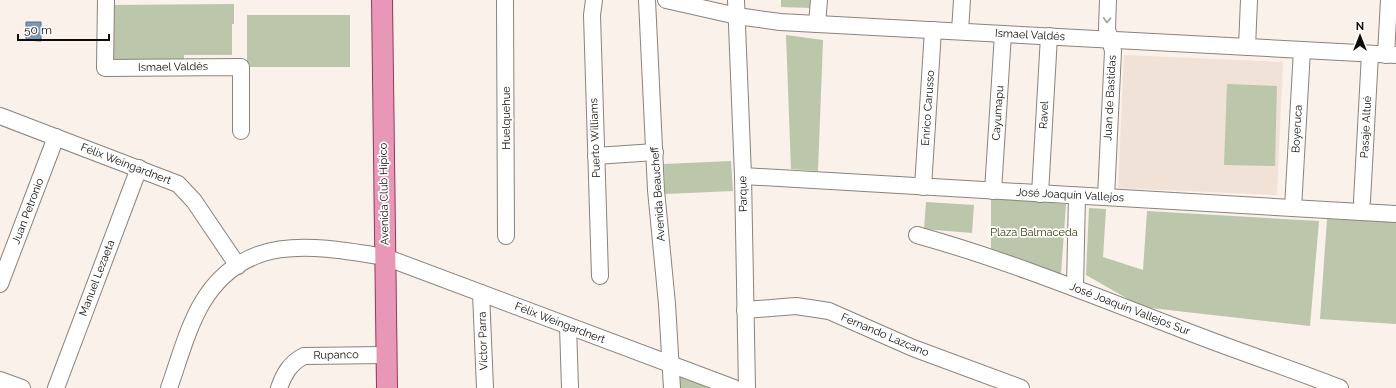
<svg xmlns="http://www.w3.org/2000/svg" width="1396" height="388" font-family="Raleway,sans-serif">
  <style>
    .built { fill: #f1e2d7 }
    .green { fill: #bbc6aa }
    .water { fill: #7d97b7; stroke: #5c6d83 }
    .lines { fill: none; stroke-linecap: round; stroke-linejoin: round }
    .minor-casing { stroke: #8a837d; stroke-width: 18 }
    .major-casing { stroke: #92395a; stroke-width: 22 }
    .minor { stroke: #fff; stroke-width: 16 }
    .major { stroke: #e897b6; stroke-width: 20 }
    .oneway { stroke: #9f9e9d }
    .labels { text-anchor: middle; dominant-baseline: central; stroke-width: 3.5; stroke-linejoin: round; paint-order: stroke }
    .street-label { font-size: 11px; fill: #0f0c0a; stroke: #fff }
    .park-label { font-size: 11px; fill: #2e3e00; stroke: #fff }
  </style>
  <rect width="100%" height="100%" fill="#f9f1ea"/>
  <path class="built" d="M1124,55L1283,62L1277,195L1118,188Z"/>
  <g class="green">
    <path d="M781,0H811V8L781,7Z"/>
    <path d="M234,4V24H232V55H184V65L109,66L108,5Z"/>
    <rect x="247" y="15" width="103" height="52"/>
    <path d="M786,35L823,40L818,171L791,169Z"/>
    <path d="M1227,84L1277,86L1275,166L1224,165Z"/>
    <path d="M731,161L733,191L665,194L664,164Z"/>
    <path d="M991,198L1066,204L1061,274L991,249Z"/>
    <path d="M926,202L974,205L972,233L924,229Z"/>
    <path d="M1089,208L1106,209L1103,257L1143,270L1147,211L1319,221L1310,326L1142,307L1086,275Z"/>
    <path d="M1327,219L1396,222V324L1320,319Z"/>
    <path d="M679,372L714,388H679Z"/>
  </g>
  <path class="water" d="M26,22H41V41L26,40Z"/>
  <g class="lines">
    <g class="minor-casing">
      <g id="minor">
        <path d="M106,0L105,68L241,67V131"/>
        <path d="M505,0L506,236"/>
        <path d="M594,0L592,15L600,276"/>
        <path d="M647,0L656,190L667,304L672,388"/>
        <path d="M666,0L737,16L780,22L1396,55"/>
        <path d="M736,0L743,176L747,388"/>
        <path d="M817,24L819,0"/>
        <path d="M960,31L962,0"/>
        <path d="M1247,47L1249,0"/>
        <path d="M1386,55L1389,0"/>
        <path d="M0,116L178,184L194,201L238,266"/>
        <path d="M596,156L655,152"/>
        <path d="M743,176L1396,214"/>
        <path d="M923,187L933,30"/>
        <path d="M993,191L1003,34"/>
        <path d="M1040,194L1049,36"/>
        <path d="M1106,197L1113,51L1107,29L1108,0"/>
        <path d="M1362,201L1370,54"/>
        <path d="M1293,208L1302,50"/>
        <path d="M917,235C1010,261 1097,297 1186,331C1237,351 1289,368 1340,388"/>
        <path d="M0,284L56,137"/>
        <path d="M1075,287L1077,196"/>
        <path d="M481,293L485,388"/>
        <path d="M745,310L796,306L829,311L913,348L1021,388"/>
        <path d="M568,326L570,388"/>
        <path d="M0,380L22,388"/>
        <path d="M56,388L139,168"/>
        <path d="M169,388C179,360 187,329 202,303C245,231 316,246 385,257L734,388"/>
        <path d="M279,388C284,374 290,363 304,356L386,355"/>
      </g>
    </g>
    <g class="major-casing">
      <path id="major" d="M382,0L387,388"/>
    </g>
    <use href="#minor" class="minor"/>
    <use href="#major" class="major"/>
  </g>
  <defs><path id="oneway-chevron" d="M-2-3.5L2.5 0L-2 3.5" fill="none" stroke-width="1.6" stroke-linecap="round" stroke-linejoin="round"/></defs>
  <use class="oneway" href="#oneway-chevron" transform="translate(1107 20) rotate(93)"/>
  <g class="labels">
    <g class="street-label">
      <text transform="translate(1030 35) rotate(3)">Ismael Valdés</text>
      <text transform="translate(173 67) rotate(-1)">Ismael Valdés</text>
      <text transform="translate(1110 98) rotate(-87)">Juan de Bastidas</text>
      <text transform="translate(928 108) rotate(-86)">Enrico Carusso</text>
      <text transform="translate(998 113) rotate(-86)">Cayumapu</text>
      <text transform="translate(1044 115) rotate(-87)">Ravel</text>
      <text transform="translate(506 118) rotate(-90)">Huelquehue</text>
      <text transform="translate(1366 127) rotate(-87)">Pasaje Altué</text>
      <text transform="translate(1297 129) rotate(-87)">Boyeruca</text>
      <text transform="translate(595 138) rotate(-92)">Puerto Williams</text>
      <text transform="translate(126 164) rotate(21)">Félix Weingardnert</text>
      <text transform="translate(384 194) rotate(-91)">Avenida Club Hípico</text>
      <text transform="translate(658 194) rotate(-94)">Avenida Beaucheff</text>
      <text transform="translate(743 194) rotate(-91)">Parque</text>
      <text transform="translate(1070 195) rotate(3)">José Joaquín Vallejos</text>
      <text transform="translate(28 211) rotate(-69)">Juan Petronio</text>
      <text transform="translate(97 278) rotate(-69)">Manuel Lezaeta</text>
      <text transform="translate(1130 309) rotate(21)">José Joaquín Vallejos Sur</text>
      <text transform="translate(560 323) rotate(21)">Félix Weingardnert</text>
      <text transform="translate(885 335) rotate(23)">Fernando Lazcano</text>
      <text transform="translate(483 341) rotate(-92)">Víctor Parra</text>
      <text transform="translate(336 355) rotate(-1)">Rupanco</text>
    </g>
    <g class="park-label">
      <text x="1034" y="232">Plaza Balmaceda</text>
    </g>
  </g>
  <g transform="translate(1360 36)" stroke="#ffffff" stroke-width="3" paint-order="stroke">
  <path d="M0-3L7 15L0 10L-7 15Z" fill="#0f0c0a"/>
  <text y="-6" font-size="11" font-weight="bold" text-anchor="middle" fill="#0f0c0a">N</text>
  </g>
  <path d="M18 34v6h91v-6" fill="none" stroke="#0f0c0a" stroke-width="2"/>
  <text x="24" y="34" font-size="12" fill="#0f0c0a" stroke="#ffffff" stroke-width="3" paint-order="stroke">50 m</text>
</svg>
